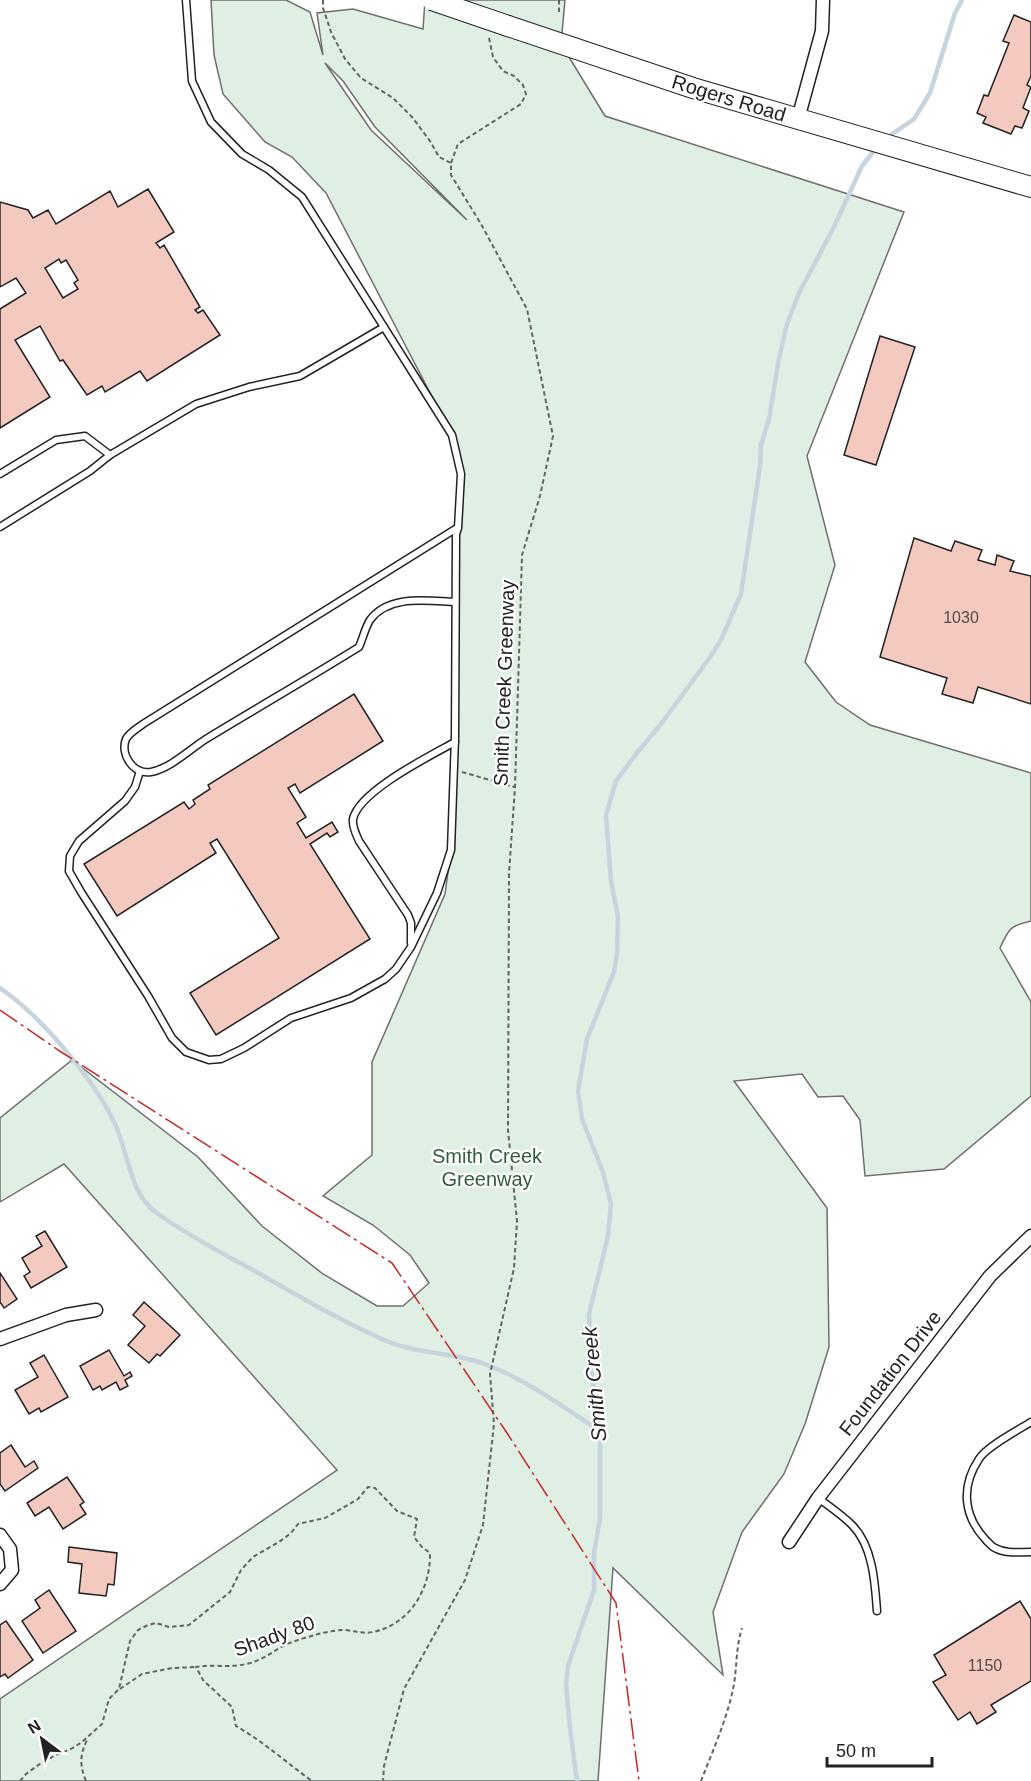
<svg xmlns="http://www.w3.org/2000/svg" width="1031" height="1781" font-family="Arial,sans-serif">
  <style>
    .green { fill: #e0efe3; stroke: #6f6f6f; stroke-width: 1.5; fill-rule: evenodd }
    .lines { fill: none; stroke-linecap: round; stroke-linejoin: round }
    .stream { stroke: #c7d3dd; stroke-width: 4.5 }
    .building { fill: #f3c9c0; stroke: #222; stroke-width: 1.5; fill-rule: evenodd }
    .service-casing { stroke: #222; stroke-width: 9 }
    .minor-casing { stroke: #222; stroke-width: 15 }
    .primary-casing { stroke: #222; stroke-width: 22 }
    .path { stroke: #646464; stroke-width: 2; stroke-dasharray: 4.5 3; stroke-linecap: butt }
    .service { stroke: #fff; stroke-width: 6 }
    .minor { stroke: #fff; stroke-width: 12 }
    .primary { stroke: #fff; stroke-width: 20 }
    .primary-bridge-casing { stroke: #222; stroke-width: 22; stroke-linecap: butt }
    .primary-bridge { stroke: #fff; stroke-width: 20 }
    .power { stroke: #c62828; stroke-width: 1.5; stroke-dasharray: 21 4.5 3 4.5; stroke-linecap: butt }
    .labels { text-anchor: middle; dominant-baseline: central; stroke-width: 4.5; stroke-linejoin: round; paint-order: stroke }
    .number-label { font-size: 16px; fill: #564c4a }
    .street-label { font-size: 20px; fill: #222; stroke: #fff }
    .park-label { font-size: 20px; fill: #2f5e38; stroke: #fff }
    .water-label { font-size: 21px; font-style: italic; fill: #222; stroke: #fff }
  </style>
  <rect width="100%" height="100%" fill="#fff"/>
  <path class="green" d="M211,0H286L310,12L323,55L317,13L353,9L423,29L425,0H565L561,44L605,116L904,212L807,456L835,565L805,662L836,702L870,725L1031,773V921C1010,926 1009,928 1000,948L1031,1002V1096L944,1169L865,1176L860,1120L843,1096L818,1097L802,1074L734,1081L827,1208L829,1347L805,1424L784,1474L742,1532L713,1612L723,1675L613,1568L598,1781H0V1699L337,1470L64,1164L0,1202V1118L72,1060L198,1157L262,1226L323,1274L377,1306H403L429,1283L410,1255L373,1225L323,1196L372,1155V1062L445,894L451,850L456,534L461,474L452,435L326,193L292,157L265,142L223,94L214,55ZM325,63L343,81L375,127L467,220L371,130Z"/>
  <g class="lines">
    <g class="stream">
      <path d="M885,139L914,119L930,93L955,13L962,0"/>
      <path d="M0,988C40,1015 93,1078 114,1122C129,1152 128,1193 158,1214C190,1237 226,1255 260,1274C302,1298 344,1323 389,1342C418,1354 452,1352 482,1363C524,1378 562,1406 600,1431"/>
      <path d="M577,1781L570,1729L566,1684L568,1666L594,1590V1552L600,1519V1431L590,1362L589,1314L608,1236L611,1204L603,1172L582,1119L578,1091L587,1039L614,972L617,954L618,917L611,881L606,815L616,781L636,754L661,724L708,660L721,640L741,594L760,466L761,445L769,419L779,358L787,324L799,293L833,229L862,166L877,147"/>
    </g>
  </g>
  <g class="building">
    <path d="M1014,15L1031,22V76L1027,85L1031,87L1023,108L1029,111L1022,128L1015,126L1011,134L983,123L986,117L977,113L984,95L988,96L1009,43L1003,41Z"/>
    <path d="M148,189L174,232L156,243L160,248L164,245L200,307L195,310L198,313L203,310L220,335L147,381L140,371L105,392L102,386L87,395L63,360L60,361L40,326L15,340L50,397L0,428V309L26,293L16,278L0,287V202L28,210L33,218L48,210L56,224L110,191L118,207ZM59,259L61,263L66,260L78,280L74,283L78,289L63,298L45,268Z"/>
    <path d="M880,336L915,347L876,465L844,455Z"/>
    <path d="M914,538L951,551L955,541L982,550L978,560L995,565L997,555L1014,561L1010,571L1031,576V704L978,687L973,703L942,694L947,678L880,657Z"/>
    <path d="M354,694L383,741L300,793L295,784L288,788L306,817L297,823L306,838L332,822L338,832L330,837L327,833L310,844L370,939L216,1035L190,993L279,938L217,839L210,843L216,853L117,916L84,864L184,802L189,809L195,804L193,800L210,789L208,785Z"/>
    <path d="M45,1231L67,1267L31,1288L24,1276L30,1272L22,1258L42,1246L36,1236Z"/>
    <path d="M0,1273L17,1299L4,1308L0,1302Z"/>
    <path d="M144,1302L180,1335L160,1356L157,1354L149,1363L128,1345L145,1326L133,1315Z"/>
    <path d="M109,1350L124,1376L130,1372L132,1376L125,1380L128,1386L120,1390L116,1382L102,1390L100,1386L93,1390L80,1366Z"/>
    <path d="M44,1355L68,1397L41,1412L39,1408L29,1414L15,1390L38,1377L30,1363Z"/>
    <path d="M11,1445L25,1467L34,1461L38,1468L5,1491L0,1484V1453Z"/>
    <path d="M67,1477L84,1502L80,1505L86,1514L63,1529L49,1507L35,1516L27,1503Z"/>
    <path d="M69,1547L117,1553L114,1585L108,1584L106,1596L79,1593L82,1564L68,1562Z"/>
    <path d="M49,1590L76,1631L43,1653L22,1621L40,1608L35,1600Z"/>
    <path d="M1020,1601L1031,1619V1681L991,1705L996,1712L977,1724L970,1712L958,1720L933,1682L946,1675L934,1655Z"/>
    <path d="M6,1621L33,1660L8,1678L5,1674L0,1677V1625Z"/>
  </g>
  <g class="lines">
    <g class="service-casing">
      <g id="service">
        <path d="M0,474L56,440L85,436L110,455"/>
        <path d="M0,527L90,471L110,455L196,404L249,387L300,376L384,327"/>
        <path d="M455,602C428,601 389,594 370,620C365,628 363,638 359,647C309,678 257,708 206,739C189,750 171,768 151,772C133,775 120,754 126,739C129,733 138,728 143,724L457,528"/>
        <path d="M140,771L135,787L125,801L79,841L70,856L69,871L81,892L148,996L172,1038L186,1052L209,1060L221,1059L244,1048L291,1018L351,998L385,979L396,969L411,947L437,893L451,850L455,737L456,534L458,528L461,474L452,435L302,197L269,170L242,154L211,122L192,81L186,0"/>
        <path d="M411,943V923L408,915L359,841C356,834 352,827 353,819C359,791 430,756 455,742"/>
        <path d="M1031,1422C1018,1430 986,1447 979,1459C961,1486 963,1515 985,1539C988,1542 991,1546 995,1548C1006,1554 1019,1552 1031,1552"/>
        <path d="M818,1498C830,1507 842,1515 852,1525C873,1546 875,1583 877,1611"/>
      </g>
    </g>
    <g class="minor-casing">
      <g id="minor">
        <path d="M798,119L822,31L823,0"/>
        <path d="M0,1339L66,1315L96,1310"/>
        <path d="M0,1535L10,1549L12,1570L0,1584"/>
        <path d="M789,1542L818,1498L990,1276L1031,1236"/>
      </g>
    </g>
    <g class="primary-casing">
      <path id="primary" d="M508,26L693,88L1031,187"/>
    </g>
    <g class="path">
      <path d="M323,0V8L331,32L345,59L361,78L393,98L412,117L430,141L439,157L451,163V175L481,224L527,309L553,436L540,496L522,555L515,787L509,873L508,1130L517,1221L514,1268L490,1374L494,1424L483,1525L465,1580L404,1689L384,1766L383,1781"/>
      <path d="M559,0V15"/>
      <path d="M451,163L458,144L521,104L526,94L523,85L514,76L503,71L493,57L489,38"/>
      <path d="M462,772L514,787"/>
      <path d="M120,1689L142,1674L172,1668L196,1667"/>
      <path d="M20,1781L26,1774L41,1763L56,1755L71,1749L82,1742L102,1724L109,1699L119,1689L130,1641L138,1630L148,1625L156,1623L169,1627L189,1625L230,1592L241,1570L253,1557L279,1542L291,1533L298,1524L325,1518L358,1499L368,1487L375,1488L397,1511L417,1519L414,1537L422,1547L430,1553C431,1589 409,1625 373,1632C363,1634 355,1631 345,1630C336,1630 327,1632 318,1634C308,1637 297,1640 287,1644C273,1651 262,1661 246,1664C229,1668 212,1664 196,1667L203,1680L232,1707L236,1726C264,1742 287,1763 312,1781"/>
      <path d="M86,1781C79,1764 80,1754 88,1738"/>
      <path d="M701,1781C713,1750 728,1717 734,1684C737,1665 736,1647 742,1628"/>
    </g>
    <use href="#service" class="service"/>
    <use href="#minor" class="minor"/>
    <use href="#primary" class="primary"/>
    <g class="primary-bridge-casing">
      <path id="primary-bridge" d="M432,0L508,26"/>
    </g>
    <use href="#primary-bridge" class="primary-bridge"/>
    <path class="power" d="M0,1010L58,1050L392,1263L507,1433L616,1603L639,1781"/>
  </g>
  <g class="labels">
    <g class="number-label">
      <text x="961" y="617">1030</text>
      <text x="985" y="1665">1150</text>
    </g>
    <g class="street-label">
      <text transform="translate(729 98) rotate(17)">Rogers Road</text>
      <text transform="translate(504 683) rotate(-88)">Smith Creek Greenway</text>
      <text transform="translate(890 1373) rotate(-52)">Foundation Drive</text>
      <text transform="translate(274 1636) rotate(-20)">Shady 80</text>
    </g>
    <g class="park-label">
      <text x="487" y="1156">Smith Creek<tspan x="487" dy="23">Greenway</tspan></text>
    </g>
    <g class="water-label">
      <text transform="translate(594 1384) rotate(-95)">Smith Creek</text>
    </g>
  </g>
  <g transform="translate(42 1739) rotate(328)" stroke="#ffffff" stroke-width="4.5" paint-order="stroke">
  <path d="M0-4.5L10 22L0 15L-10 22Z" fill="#222222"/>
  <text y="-9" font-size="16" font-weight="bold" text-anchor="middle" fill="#222222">N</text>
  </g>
  <path d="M827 1757v9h105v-9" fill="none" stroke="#222222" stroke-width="3"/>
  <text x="836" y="1757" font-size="18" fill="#222222" stroke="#ffffff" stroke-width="4.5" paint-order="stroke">50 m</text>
</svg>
